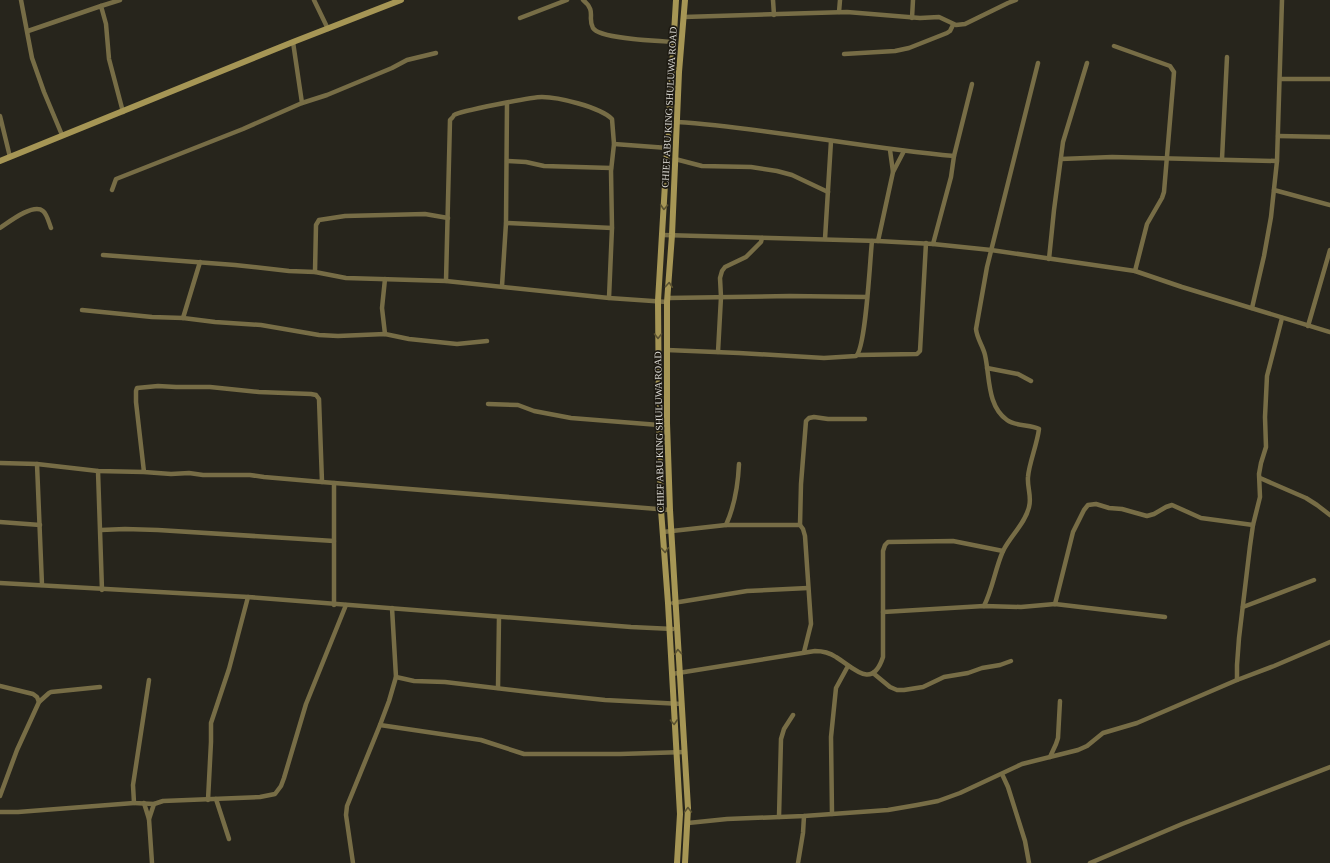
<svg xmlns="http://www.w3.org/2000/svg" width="1330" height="863" font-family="'Times New Roman',serif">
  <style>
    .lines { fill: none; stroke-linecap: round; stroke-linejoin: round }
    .street { stroke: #776d46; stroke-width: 4.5 }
    .secondary { stroke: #a69655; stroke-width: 6 }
    .oneway { stroke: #5b5231 }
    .labels { text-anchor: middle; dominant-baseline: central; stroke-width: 3.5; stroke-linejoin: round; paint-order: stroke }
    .street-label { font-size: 10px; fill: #dcdad4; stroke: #1e1b13 }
  </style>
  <rect width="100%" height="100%" fill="#27251c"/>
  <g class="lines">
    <g class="street">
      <path d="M21,0L32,58L44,92L62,135"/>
      <path d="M314,0L328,29"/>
      <path d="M583,0C597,11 587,18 593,28C600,39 659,41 674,42"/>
      <path d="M773,0L774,15"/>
      <path d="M101,6L120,0"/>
      <path d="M839,12L840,0"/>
      <path d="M684,17L847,12L920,18L939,17L956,25L965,24L1008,3L1016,0"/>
      <path d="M520,18L567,0"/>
      <path d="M912,18L913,0"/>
      <path d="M28,31L101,6L106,24L109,59L123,112"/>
      <path d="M1114,46L1170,66L1174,72L1173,85L1164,192L1162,198L1147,224L1135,271"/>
      <path d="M844,54L895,51L909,48L947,33L950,31L953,25"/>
      <path d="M1280,79H1330"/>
      <path d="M302,103L327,95L392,68L407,60L436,53"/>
      <path d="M0,116L10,157"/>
      <path d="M677,122C770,128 861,148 954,156"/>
      <path d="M1278,136L1330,137"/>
      <path d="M614,144L668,148"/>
      <path d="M890,150L893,172"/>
      <path d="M675,159L702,166L751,167L777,171L792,175L828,192"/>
      <path d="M1061,159L1112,157L1277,161"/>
      <path d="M1222,159L1227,57"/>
      <path d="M507,161L526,162L544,166L611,168"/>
      <path d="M112,190L116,179L243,129L302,103L293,42"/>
      <path d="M1274,190L1330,205"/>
      <path d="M506,223L612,228"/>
      <path d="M0,228C9,222 33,203 43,211C47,214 49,223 51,228"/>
      <path d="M663,235L878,241L933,244L991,250L1135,271L1182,287L1330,332"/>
      <path d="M825,239L831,141"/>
      <path d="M878,241L893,172L904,151"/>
      <path d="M933,244L951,177L954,156L972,84"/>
      <path d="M103,255L235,265L289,271L315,272L346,278L446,281L609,298L667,302"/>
      <path d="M1049,259L1054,210L1063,142L1087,63"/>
      <path d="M315,272L316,225L319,220L345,216L425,214L448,218"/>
      <path d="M385,279L382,308L385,334"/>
      <path d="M446,281L450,120C451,119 454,116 454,115C460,111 532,97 542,97C558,97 600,107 612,119L614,144L611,171L612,228L609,298"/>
      <path d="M502,286L506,223L507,103"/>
      <path d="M668,298L790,296L867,297"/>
      <path d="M1252,308L1264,256L1271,217L1277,161L1282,0"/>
      <path d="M82,310L152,317L183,318L215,322L261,325L319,335L338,336L385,334L409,339L457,344L487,341"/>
      <path d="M183,318L200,262"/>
      <path d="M1308,326L1330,250"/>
      <path d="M667,350L739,353L824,358L856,356C866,348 870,258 872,241"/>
      <path d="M718,352L721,297L720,278L722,271L725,267L746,257L761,242L762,238"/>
      <path d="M858,355L917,354L920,351L926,243"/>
      <path d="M987,368L1018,374L1031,381"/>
      <path d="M488,404L518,405L534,411L571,418L659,425"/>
      <path d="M0,463L37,464L98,471L144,472L171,474L189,473L203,475H250L264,477L322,482L319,399L316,395L311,394L259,392L210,387H176L158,386L137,388L136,391V402L144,472"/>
      <path d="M37,464L42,585"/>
      <path d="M98,471L102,590"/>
      <path d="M1260,478L1306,498L1317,505L1330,515"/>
      <path d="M322,482L670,510"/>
      <path d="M334,483V605"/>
      <path d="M0,522L40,525"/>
      <path d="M726,525C735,505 738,486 739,464"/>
      <path d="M800,525L801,484L806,421L809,418L814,417L828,419H865"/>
      <path d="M101,530L125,529L158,530L334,541"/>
      <path d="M663,532L726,525H800L803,529L805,536L811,624L804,652"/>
      <path d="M0,583L248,597L631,627L673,629"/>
      <path d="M673,603L747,591L808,588"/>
      <path d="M1055,604L1073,532L1084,510L1088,505L1096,504L1109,508L1122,509L1147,516L1154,514L1166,507L1172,505L1201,518L1253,525"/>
      <path d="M984,606C993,588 995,569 1003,551C1011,535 1025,524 1029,507C1032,497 1027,487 1028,477C1029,463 1037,445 1039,429C1031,424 1016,427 1007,420C987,406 990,377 985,355C983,346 977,339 976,329L987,267L1038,63"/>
      <path d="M1243,607L1314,580"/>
      <path d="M883,612L984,606L1021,607L1055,604L1165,617"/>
      <path d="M873,673L890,687L897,690H904L923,687L944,677L968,673L982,668L1000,665L1011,661"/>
      <path d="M672,674L815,651C822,651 830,653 836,657C853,667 872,691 883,657V551L885,545L888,542L953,541L1003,551"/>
      <path d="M396,677L414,681L445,682L538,693L605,700L682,704"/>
      <path d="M149,680L133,785L134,803L154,804L163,801L260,797L275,794L281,786L284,778L306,704L346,605"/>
      <path d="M1237,680V665L1239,638L1250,546L1253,525L1260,497L1259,474L1261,463L1266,447L1265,417L1267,376L1282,318"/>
      <path d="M0,686L33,694L37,697L39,702"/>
      <path d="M498,688L499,617"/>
      <path d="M380,725L481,740L524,754H620L685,752"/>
      <path d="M1050,757L1056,744L1058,738L1060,701"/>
      <path d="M1002,774L1008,787L1025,841L1029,863"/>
      <path d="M0,796L17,750L39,702L49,693L51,692L100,687"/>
      <path d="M216,799L229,839"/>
      <path d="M208,800L211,742V723L229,669L248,597"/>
      <path d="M144,803L149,819"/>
      <path d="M0,812H18L134,803"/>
      <path d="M832,814L831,737L836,688L848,666"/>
      <path d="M779,817L781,739L784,729L793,715"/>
      <path d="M688,823L727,819L804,816L888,810L917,805L938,801L960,793L1022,764L1078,750L1087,746L1103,733L1137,723L1237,680L1274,666L1330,642"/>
      <path d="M152,863L149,819L154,804"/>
      <path d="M353,863L346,815L347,806L380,725L389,701L396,677L392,608"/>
      <path d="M798,863L803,833L804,816"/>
      <path d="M1090,863L1182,824L1330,767"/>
    </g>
    <g class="secondary">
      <path d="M676,0L658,301L659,419L661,510L668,603L680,814L677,863"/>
      <path d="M0,161L293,42L401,0"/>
      <path d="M685,863L688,808L670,510L667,423V302L672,235L679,72L685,0"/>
    </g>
  </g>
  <defs><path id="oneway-chevron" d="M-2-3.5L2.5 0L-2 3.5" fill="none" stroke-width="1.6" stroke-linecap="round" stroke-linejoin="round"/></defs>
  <g class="oneway">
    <use href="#oneway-chevron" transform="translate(664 207) rotate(93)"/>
    <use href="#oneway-chevron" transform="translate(669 285) rotate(-86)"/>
    <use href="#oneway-chevron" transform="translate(658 336) rotate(90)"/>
    <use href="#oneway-chevron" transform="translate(665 550) rotate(86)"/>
    <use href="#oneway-chevron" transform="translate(678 652) rotate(-94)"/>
    <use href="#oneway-chevron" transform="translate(674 722) rotate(87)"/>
    <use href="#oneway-chevron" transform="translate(688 810) rotate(-91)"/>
  </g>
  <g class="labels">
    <g class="street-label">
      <text transform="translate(669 107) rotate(-87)">CHIEF ABU KING SHULUWA ROAD</text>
      <text transform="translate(659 432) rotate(-91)">CHIEF ABU KING SHULUWA ROAD</text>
    </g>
  </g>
</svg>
